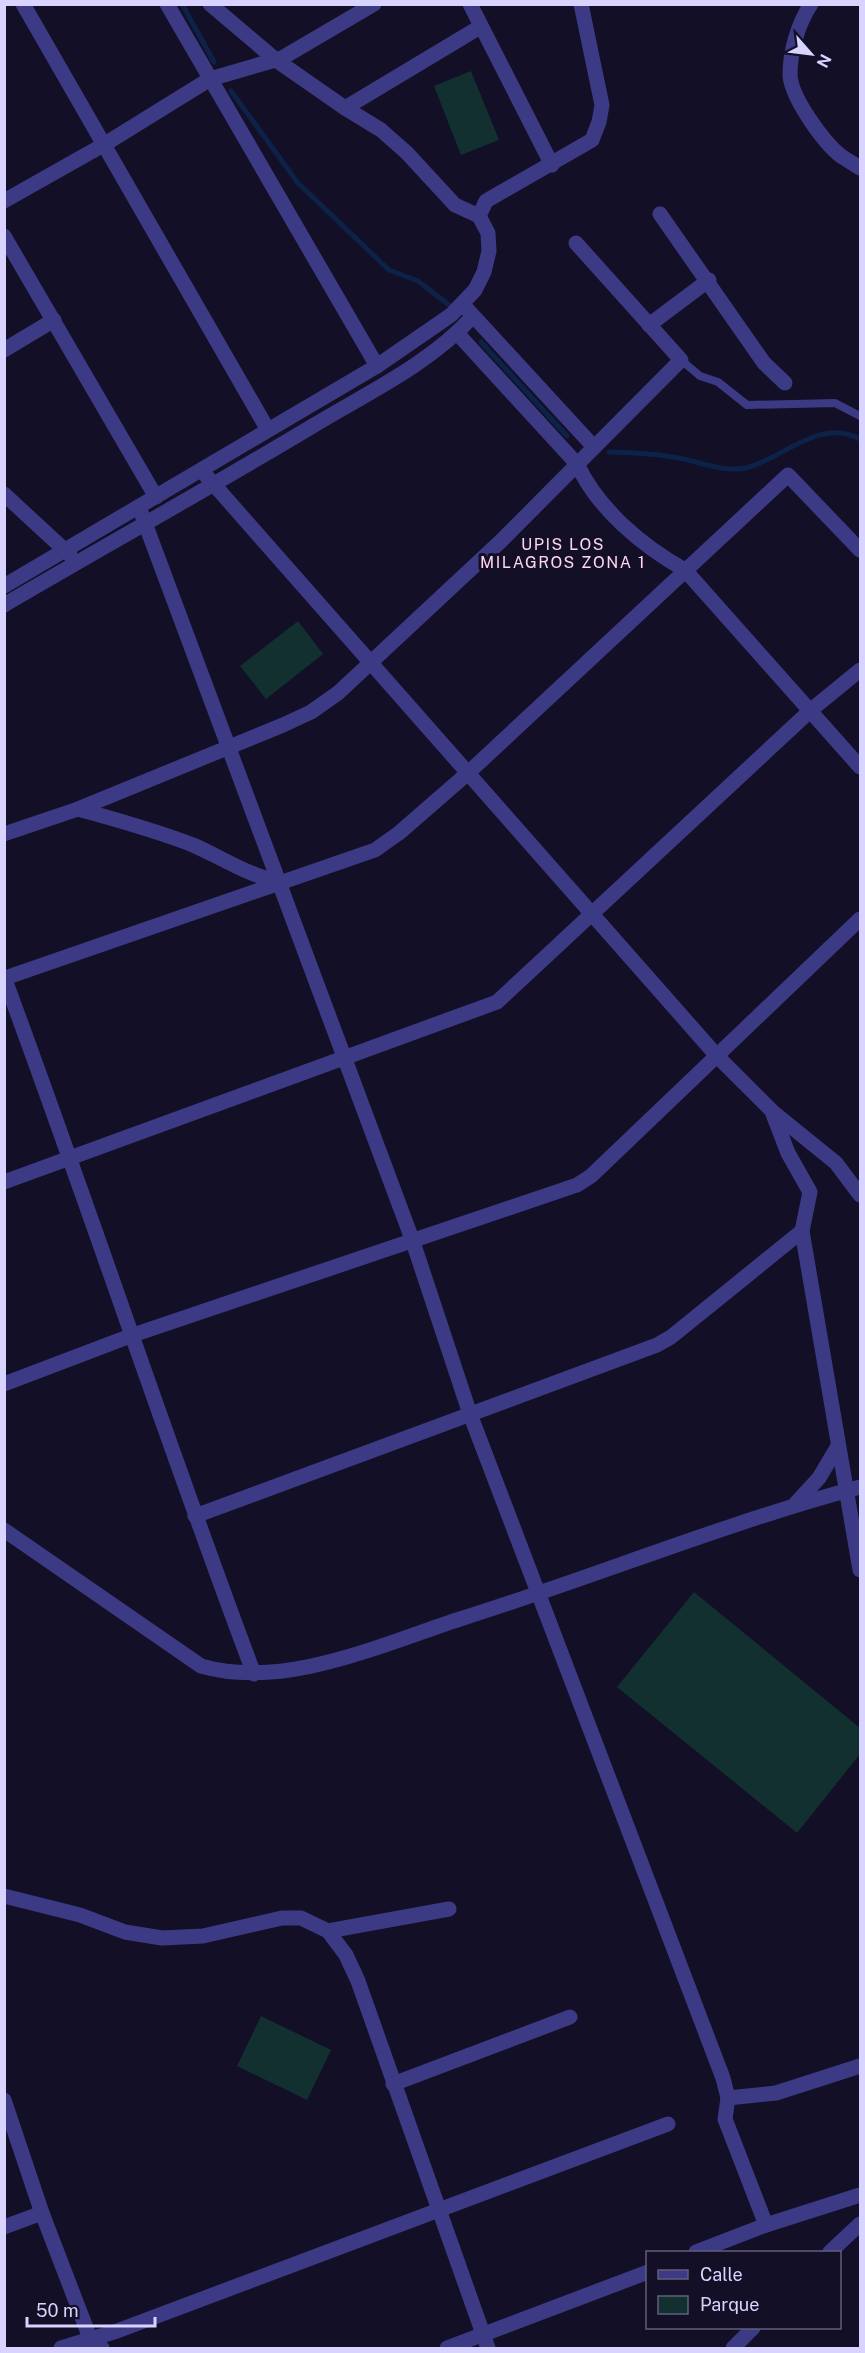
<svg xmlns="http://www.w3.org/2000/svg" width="865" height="2353" font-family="'Public Sans',sans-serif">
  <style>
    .green { fill: #12302f }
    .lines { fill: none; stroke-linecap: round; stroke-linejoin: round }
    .stream { stroke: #0c2248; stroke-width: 5 }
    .service { stroke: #3d3a85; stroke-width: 8 }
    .minor { stroke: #3d3a85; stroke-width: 15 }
    .labels { text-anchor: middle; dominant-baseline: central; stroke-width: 6; stroke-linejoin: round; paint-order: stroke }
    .neighbourhood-label { font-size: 16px; letter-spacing: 1.5px; fill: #ffd6f0; stroke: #130f26 }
  </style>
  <rect width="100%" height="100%" fill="#130f26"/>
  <g class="green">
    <path d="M471,71L499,140L461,155L434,86Z"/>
    <path d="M298,621L323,654L266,699L240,666Z"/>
    <path d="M694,1592L860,1728V1754L797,1833L617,1687Z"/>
    <path d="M261,2016L331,2050L307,2100L237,2066Z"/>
  </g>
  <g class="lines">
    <g class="stream">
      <path d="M182,4L214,62"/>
      <path d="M231,91L298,183L389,270L418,281L449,305"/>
      <path d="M481,342L567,436"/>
      <path d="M609,452C630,453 652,453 673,457C696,460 722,473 746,468C784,458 820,417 860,439"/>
    </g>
    <path class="service" d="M681,360L700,376L718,382L747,405L835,403L860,416"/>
    <g class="minor">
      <path d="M23,4L268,430"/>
      <path d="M167,4L377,366"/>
      <path d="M210,4L276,60L345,108L480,27"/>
      <path d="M470,4L552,165"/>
      <path d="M811,4C798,24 790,51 790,75C791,97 823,142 841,156C847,160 854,164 860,168"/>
      <path d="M345,108L381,130L407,153L455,205L479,216"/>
      <path d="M4,201L105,144L210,79L282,58L374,4"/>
      <path d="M660,214L764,363L785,383"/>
      <path d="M4,236L156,497"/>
      <path d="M467,309L593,446"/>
      <path d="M649,325L709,280"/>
      <path d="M457,333L577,464C598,509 642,546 685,570L860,767"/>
      <path d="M4,350L54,320"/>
      <path d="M202,471L717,1056L773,1112L836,1163L860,1195"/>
      <path d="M4,494L70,555"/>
      <path d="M139,507L412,1239L470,1414L723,2078L728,2098L725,2119L766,2225"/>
      <path d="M4,586L377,366L451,315L475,290L484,272L489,251L488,233L479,216L486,201L592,140L599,122L602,105L581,4"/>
      <path d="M4,605C108,544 213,486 316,424C369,392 431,363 473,316"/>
      <path d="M78,809C117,820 155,830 193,845C221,857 247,875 277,881"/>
      <path d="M4,834L78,809L283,725L311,712L338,693L501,541L681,360L576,243"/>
      <path d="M4,977C90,1209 167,1443 254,1674"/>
      <path d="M5,978L375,850L399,833L468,773L788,475L860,550"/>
      <path d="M773,1114L788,1153L810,1192L802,1231L860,1570"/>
      <path d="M4,1182L497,1002L811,710L860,670"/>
      <path d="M4,1384L133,1335L577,1185L591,1176L860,919"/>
      <path d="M796,1503L819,1478L838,1446"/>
      <path d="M195,1516L657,1345L671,1337L802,1231"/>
      <path d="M4,1530L201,1666C284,1690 380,1645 460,1619C594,1577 725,1523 860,1487"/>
      <path d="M4,1896L80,1915L125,1932L162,1938L203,1936L282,1918H301L328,1931L346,1955L358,1981L488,2348"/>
      <path d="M328,1931L449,1909"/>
      <path d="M393,2084L570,2017"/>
      <path d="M728,2098L776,2093L860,2066"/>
      <path d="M4,2100L42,2213L90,2338L102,2348"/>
      <path d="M4,2227L42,2213"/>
      <path d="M696,2252L766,2225L860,2195"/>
      <path d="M830,2252L860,2224"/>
      <path d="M61,2348L117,2331L668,2124"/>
      <path d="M447,2348L648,2272"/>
      <path d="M733,2348L753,2328"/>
    </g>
  </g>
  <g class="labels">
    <g class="neighbourhood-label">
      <text x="563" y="544">UPIS LOS<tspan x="563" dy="18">MILAGROS ZONA 1</tspan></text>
    </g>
  </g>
  <rect width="865" height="2353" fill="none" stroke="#d9d4ff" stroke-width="12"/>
  <rect x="646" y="2251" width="195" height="78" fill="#130f26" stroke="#625e7d" stroke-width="1.5"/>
  <rect x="658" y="2270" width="30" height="9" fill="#3d3a85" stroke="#625e7d" stroke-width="1.5"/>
  <text x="700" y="2281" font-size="18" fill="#d9d4ff">Calle</text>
  <rect x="658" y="2296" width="30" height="18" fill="#12302f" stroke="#625e7d" stroke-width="1.5"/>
  <text x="700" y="2311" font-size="18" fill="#d9d4ff">Parque</text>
  <g transform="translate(811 54) rotate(118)" stroke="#130f26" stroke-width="4.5" paint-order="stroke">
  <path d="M0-4.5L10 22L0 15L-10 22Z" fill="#d9d4ff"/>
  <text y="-9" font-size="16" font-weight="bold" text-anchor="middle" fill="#d9d4ff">N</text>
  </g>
  <path d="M27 2317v9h128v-9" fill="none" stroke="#d9d4ff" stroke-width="3"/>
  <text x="36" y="2317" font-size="18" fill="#d9d4ff" stroke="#130f26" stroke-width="4.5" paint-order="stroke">50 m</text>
</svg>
